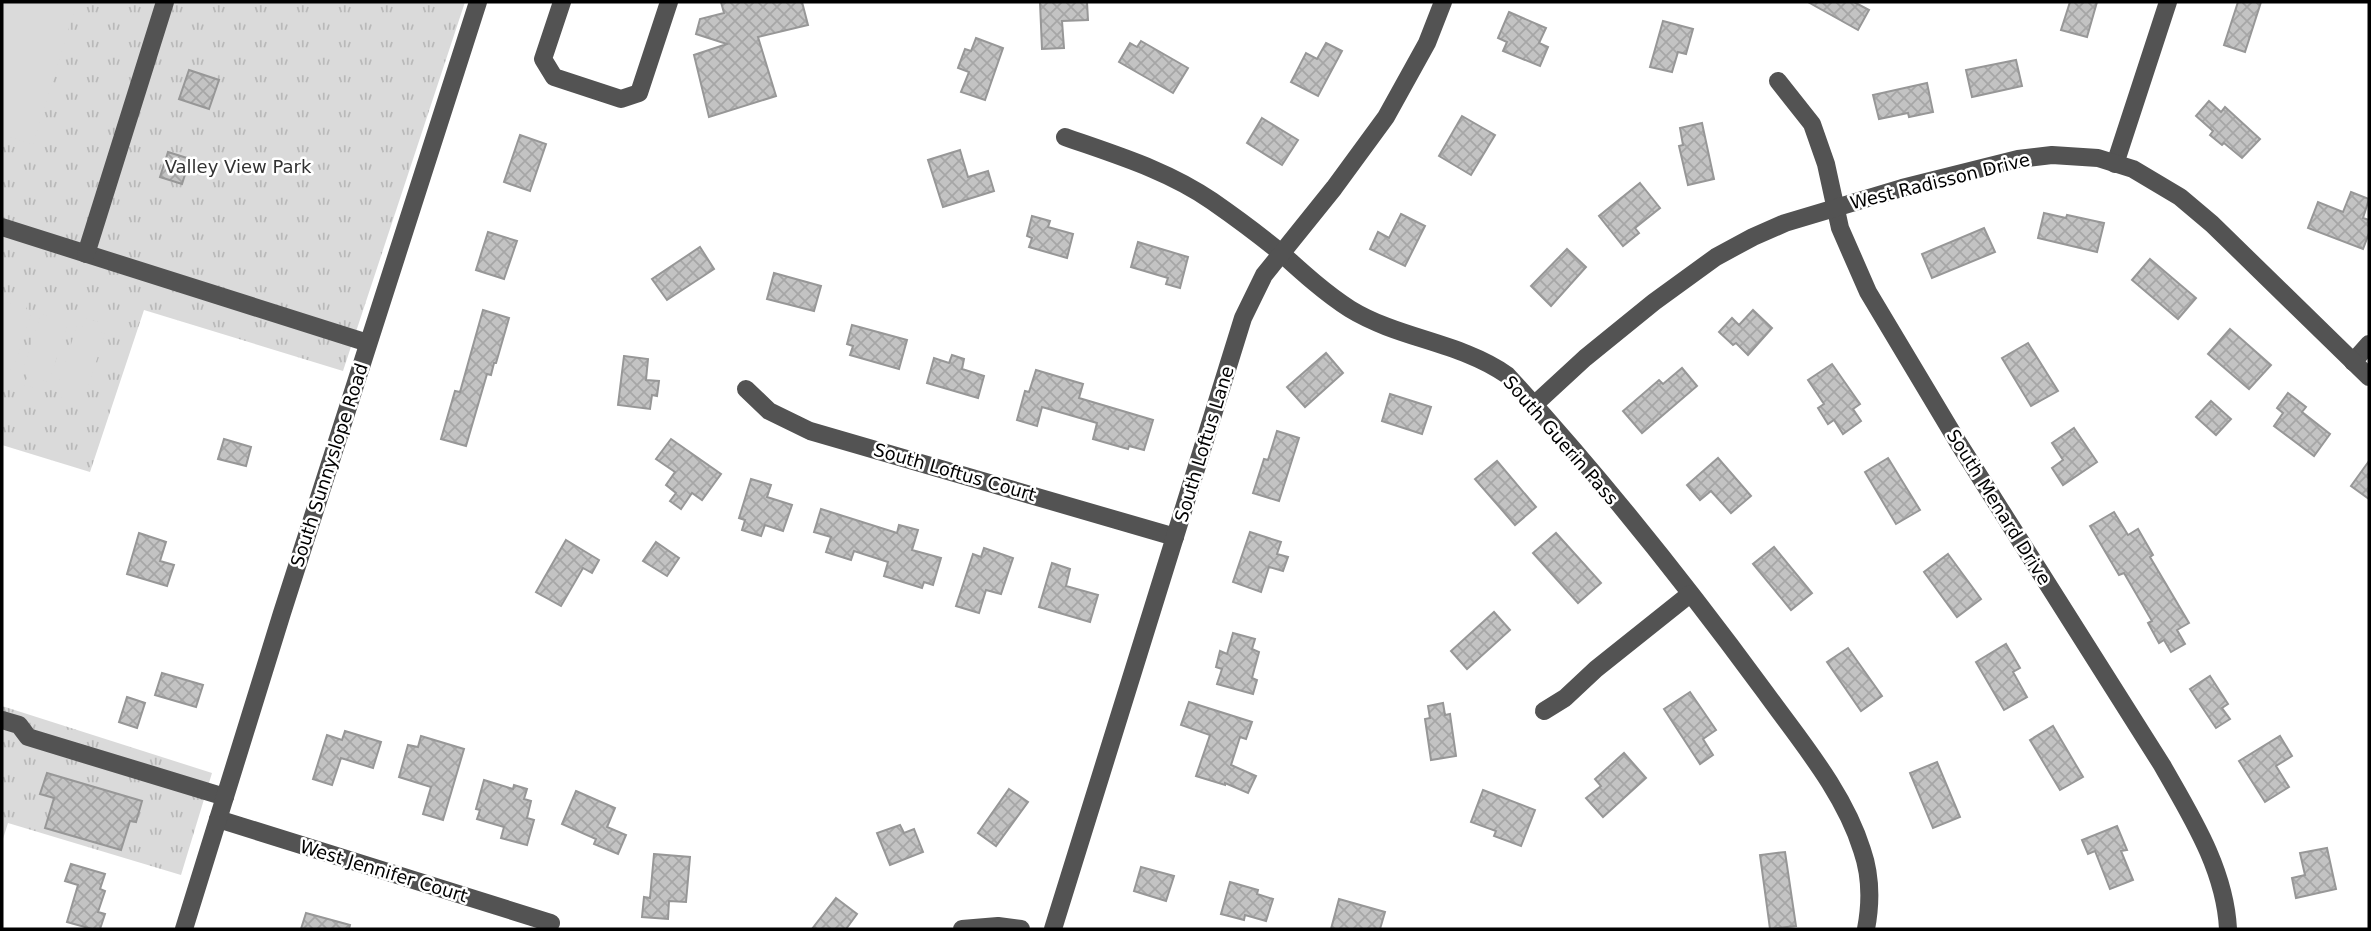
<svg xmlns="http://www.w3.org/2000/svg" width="2371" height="931" font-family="'DejaVu Sans',sans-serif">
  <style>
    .grass { fill: url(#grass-tufts) }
    .garden { fill: #dadada }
    .building { fill: url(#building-cross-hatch); stroke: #979797; stroke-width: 2 }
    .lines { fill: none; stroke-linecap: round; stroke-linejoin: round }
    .minor { stroke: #535353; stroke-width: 18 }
    .labels { text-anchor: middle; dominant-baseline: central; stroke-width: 5; stroke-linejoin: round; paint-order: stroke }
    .park-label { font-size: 18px; fill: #313131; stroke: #fff }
    .street-label { font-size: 18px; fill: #000; stroke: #fff }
  </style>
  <defs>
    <pattern id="grass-tufts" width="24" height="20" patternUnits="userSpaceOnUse" patternTransform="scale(1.75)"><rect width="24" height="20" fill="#dadada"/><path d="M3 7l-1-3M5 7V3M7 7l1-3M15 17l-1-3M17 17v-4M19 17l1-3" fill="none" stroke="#b9b9b9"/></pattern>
    <pattern id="building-cross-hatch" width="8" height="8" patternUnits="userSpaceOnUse" patternTransform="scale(1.75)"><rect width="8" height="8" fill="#c3c3c3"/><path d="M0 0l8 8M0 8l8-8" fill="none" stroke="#a6a6a6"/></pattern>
  </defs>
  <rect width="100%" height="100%" fill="#fff"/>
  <g class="grass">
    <path d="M2,2H465L343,371L144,310L90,472L2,445Z"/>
    <path d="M2,706L212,773L181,875L8,823L2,842Z"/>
  </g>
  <g class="garden">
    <path d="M2,2H77L33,144L2,135Z"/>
    <path d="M14,294L29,299L26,309L32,311L13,370L7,368L4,378L2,377V312L5,302L11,304Z"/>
    <path d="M50,306L65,311L62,320L68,323L49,382L43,380L40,390L24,385L28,375L22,373L41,314L47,316Z"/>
    <path d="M86,318L102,323L99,332L105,334L86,393L79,392L76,402L61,397L64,387L58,384L77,326L83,327Z"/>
  </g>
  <g class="building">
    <path d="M721,2H802L808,25L758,37L776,96L709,117L694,55L727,44L696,34L700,19L724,13Z"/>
    <path d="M1040,2H1087L1088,20L1062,21L1064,48L1042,49Z"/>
    <path d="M1808,2H1854L1869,10L1858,30Z"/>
    <path d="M2070,2H2097L2087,37L2061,30Z"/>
    <path d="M2238,2H2261L2245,52L2224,45Z"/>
    <path d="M1509,12L1546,28L1539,43L1548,47L1540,66L1503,51L1507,42L1498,38Z"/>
    <path d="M1663,21L1693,29L1686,54L1678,52L1672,72L1650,67Z"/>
    <path d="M976,38L1003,48L985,100L961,92L969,72L958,68L965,49L971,51Z"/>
    <path d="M1141,41L1188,68L1173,93L1119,62L1130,43L1137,47Z"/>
    <path d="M1326,43L1342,51L1318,96L1291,82L1306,53L1317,59Z"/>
    <path d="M2016,60L2022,86L1972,97L1966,70Z"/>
    <path d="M189,70L219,80L209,109L179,99Z"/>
    <path d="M1927,83L1933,112L1909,117L1908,113L1879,119L1873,95Z"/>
    <path d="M2209,101L2221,112L2225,107L2260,139L2242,158L2224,143L2222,145L2210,135L2213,131L2196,116Z"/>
    <path d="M1462,116L1495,135L1471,175L1439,156Z"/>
    <path d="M1262,118L1298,140L1282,165L1247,143Z"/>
    <path d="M1702,123L1714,179L1688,185L1679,146L1683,145L1680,128Z"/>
    <path d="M520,135L546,144L530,191L504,182Z"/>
    <path d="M960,150L968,177L988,171L994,191L943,207L928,160Z"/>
    <path d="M168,152L190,159L182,184L160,177Z"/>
    <path d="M1640,183L1660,208L1635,228L1639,233L1623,246L1599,216Z"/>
    <path d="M2351,192L2369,199L2363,218L2369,220V233L2363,249L2308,228L2318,202L2343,212Z"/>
    <path d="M2044,213L2066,218L2067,215L2104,223L2097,252L2038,238Z"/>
    <path d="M1401,214L1425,226L1405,266L1370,249L1378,232L1389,238Z"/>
    <path d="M1032,216L1050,221L1048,227L1073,234L1067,258L1029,247L1032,238L1027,236Z"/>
    <path d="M1984,228L1995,252L1932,278L1922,254Z"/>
    <path d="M488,232L517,241L504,279L476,270Z"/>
    <path d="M1138,242L1188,257L1180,288L1166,284L1168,278L1131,267Z"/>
    <path d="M700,247L714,269L667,300L652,279Z"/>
    <path d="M1567,249L1586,267L1551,306L1531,286Z"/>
    <path d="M2150,259L2196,298L2178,319L2132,280Z"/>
    <path d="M774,273L821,286L814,311L767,299Z"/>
    <path d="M483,310L509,318L496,363H494L491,375L487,374L466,446L441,439L455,391L460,392Z"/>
    <path d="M1753,310L1772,328L1748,355L1736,343L1733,345L1719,332L1732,318L1739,325Z"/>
    <path d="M852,325L907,340L899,369L850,355L853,346L847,344Z"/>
    <path d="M2230,329L2271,365L2249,389L2208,354Z"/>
    <path d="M2028,343L2058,391L2031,406L2002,358Z"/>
    <path d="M1326,353L1343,373L1305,407L1287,387Z"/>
    <path d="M952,355L964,359L962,369L984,376L978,398L927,383L934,358L949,363Z"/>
    <path d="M624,356L648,359L646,380L659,381L657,396L652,395L650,409L618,405Z"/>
    <path d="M1832,364L1860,404L1853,409L1861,421L1843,434L1834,420L1828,424L1818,408L1824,404L1808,380Z"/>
    <path d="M1682,368L1697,386L1642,433L1623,411L1659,380L1663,384Z"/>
    <path d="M1036,370L1083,384L1079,398L1153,420L1144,450L1129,446L1128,449L1093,439L1097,423L1042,407L1037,426L1017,420L1025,391L1029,392Z"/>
    <path d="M2288,393L2306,407L2302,412L2330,434L2314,456L2274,426L2283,413L2277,408Z"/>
    <path d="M1390,394L1431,407L1422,434L1382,421Z"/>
    <path d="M2211,401L2231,419L2216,435L2196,417Z"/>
    <path d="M2074,428L2097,462L2063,485L2052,468L2063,460L2052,443Z"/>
    <path d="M1277,431L1299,438L1279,501L1253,493L1264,459L1268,460Z"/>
    <path d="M224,439L251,447L246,466L218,459Z"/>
    <path d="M671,439L721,474L702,500L692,493L681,509L670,501L676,493L666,485L675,472L656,459Z"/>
    <path d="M1718,458L1751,496L1731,513L1711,491L1700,500L1687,485Z"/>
    <path d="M1888,458L1920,510L1896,524L1865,472Z"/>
    <path d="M1497,461L1536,507L1515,525L1475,479Z"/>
    <path d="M2369,461V499L2351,486Z"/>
    <path d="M751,479L771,485L767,497L792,505L783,531L765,525L761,536L742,530L745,520L739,518Z"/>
    <path d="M821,509L897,533L899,525L918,530L912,550L941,558L933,585L924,582L922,588L884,576L888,562L854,551L851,560L826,552L831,537L814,532Z"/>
    <path d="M2114,512L2128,535L2138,529L2153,555L2150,557L2189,623L2177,630L2185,644L2171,652L2164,640L2159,643L2148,623L2152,621L2124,573L2119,575L2090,526Z"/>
    <path d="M1250,532L1281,542L1277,554L1288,557L1283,571L1269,567L1261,592L1233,582Z"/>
    <path d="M139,533L166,542L160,561L174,565L167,586L127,574Z"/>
    <path d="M1556,533L1601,583L1578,603L1533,553Z"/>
    <path d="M566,540L599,560L592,573L583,568L561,606L536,592Z"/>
    <path d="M656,542L679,558L667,576L643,561Z"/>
    <path d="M1774,547L1812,593L1791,610L1753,564Z"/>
    <path d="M984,548L1013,558L1001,594L986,590L979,613L956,606L973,554L981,557Z"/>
    <path d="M1948,554L1981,599L1957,617L1924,572Z"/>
    <path d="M1052,563L1070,569L1066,586L1098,595L1090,622L1039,607Z"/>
    <path d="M1494,612L1510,630L1467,669L1451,651Z"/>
    <path d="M1233,633L1255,639L1252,649L1259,652L1252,678L1257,680L1253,694L1217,684L1222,669L1216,667L1220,651L1227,654Z"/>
    <path d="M2006,644L2020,668L2013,672L2027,697L2004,710L1976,662Z"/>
    <path d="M1848,648L1882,696L1861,711L1827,662Z"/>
    <path d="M162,673L203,685L196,707L155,695Z"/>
    <path d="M2210,676L2228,704L2222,708L2230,719L2216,728L2190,689Z"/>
    <path d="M1690,692L1716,730L1703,739L1713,755L1700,764L1664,709Z"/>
    <path d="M127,697L145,703L137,728L119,722Z"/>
    <path d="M1189,702L1252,722L1246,739L1240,737L1231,765L1256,776L1248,793L1225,783V785L1196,776L1210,735L1181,725Z"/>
    <path d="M1443,703L1445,715L1450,714L1456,756L1431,760L1425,719L1430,718L1428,706Z"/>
    <path d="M2053,726L2083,777L2060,790L2030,740Z"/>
    <path d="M345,731L381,742L373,768L341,758L332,785L313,779L327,735L342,740Z"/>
    <path d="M421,736L464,749L443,820L423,814L431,787L399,777L408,745L418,747Z"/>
    <path d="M2280,736L2292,756L2276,766L2289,787L2265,802L2239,761Z"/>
    <path d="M1624,753L1646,778L1603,817L1586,798L1601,786L1595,779Z"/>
    <path d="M1937,762L1960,817L1933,828L1910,773Z"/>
    <path d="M47,773L142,801L136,822L130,821L121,850L45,828L54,798L40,794Z"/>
    <path d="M484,780L513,789L514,785L527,789L524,799L531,801L527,818L534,820L527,845L501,838L504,827L477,819L480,810L476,809Z"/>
    <path d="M1009,789L1028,802L996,846L978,833Z"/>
    <path d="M1483,790L1535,810L1521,846L1494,836L1496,831L1471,822Z"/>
    <path d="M576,791L615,808L607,827L626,835L618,854L594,844L596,839L562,824Z"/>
    <path d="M900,825L904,833L914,829L923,852L890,865L877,833Z"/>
    <path d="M2117,826L2127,850L2121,851L2133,880L2110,889L2095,851L2088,854L2082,840Z"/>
    <path d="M2327,848L2336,889L2296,898L2292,878L2305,875L2300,853Z"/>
    <path d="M1785,852L1796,926L1770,929L1760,855Z"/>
    <path d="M654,854L690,857L686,902L669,901L668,919L642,917L644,897L650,898Z"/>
    <path d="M71,864L105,874L100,889L105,891L98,912L105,914L100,929H92L67,922L78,885L65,881Z"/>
    <path d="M1141,867L1174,876L1166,901L1134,891Z"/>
    <path d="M1230,882L1258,890L1257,894L1273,899L1266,921L1245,915L1244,920L1221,914Z"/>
    <path d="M836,898L857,914L846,929H812Z"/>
    <path d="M1339,899L1385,912L1380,929H1331Z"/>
    <path d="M306,913L350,925L349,929H301Z"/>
  </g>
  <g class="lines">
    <g class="minor">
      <path d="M562,2L543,59L554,77L621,99L639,93L669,2"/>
      <path d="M1778,81L1812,124L1826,164L1840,228L1868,292L1959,444L2162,765C2191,816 2225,869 2228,929"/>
      <path d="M1065,137C1116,155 1167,170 1212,201C1235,217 1258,234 1280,252C1302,272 1325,293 1350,309C1399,339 1460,342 1507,375C1599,475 1685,583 1765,692C1801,742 1844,792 1862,850C1871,876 1871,903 1866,929"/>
      <path d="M2115,164L2168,2"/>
      <path d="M2,227L368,343"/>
      <path d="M86,254L165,2"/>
      <path d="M2353,362L2369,344"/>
      <path d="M746,389L769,411L810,431L1175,537"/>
      <path d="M1534,405L1585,358L1654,302L1716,257L1753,237L1785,223L1902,188L2018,159L2052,155L2098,158L2133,169L2180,197L2212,224L2369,377"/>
      <path d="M1544,711L1565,698L1596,669L1690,594"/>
      <path d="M2,720L19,725L28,737L225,797"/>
      <path d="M218,819L551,923"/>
      <path d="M184,929L282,613L478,2"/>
      <path d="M962,929L998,926L1021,929"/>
      <path d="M1053,929L1243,318L1264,275L1334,188L1386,117L1427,43L1443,2"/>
    </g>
  </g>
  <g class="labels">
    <g class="park-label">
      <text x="238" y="166">Valley View Park</text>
    </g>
    <g class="street-label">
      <text transform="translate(1940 181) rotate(-14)">West Radisson Drive</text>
      <text transform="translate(1561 440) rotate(49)">South Guerin Pass</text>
      <text transform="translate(1204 444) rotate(-73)">South Loftus Lane</text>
      <text transform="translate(329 465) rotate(-72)">South Sunnyslope Road</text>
      <text transform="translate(955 472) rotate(16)">South Loftus Court</text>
      <text transform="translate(1999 507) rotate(58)">South Menard Drive</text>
      <text transform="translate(384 871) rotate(17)">West Jennifer Court</text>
    </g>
  </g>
  <rect width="2371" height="931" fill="none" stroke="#000000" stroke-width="7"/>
</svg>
